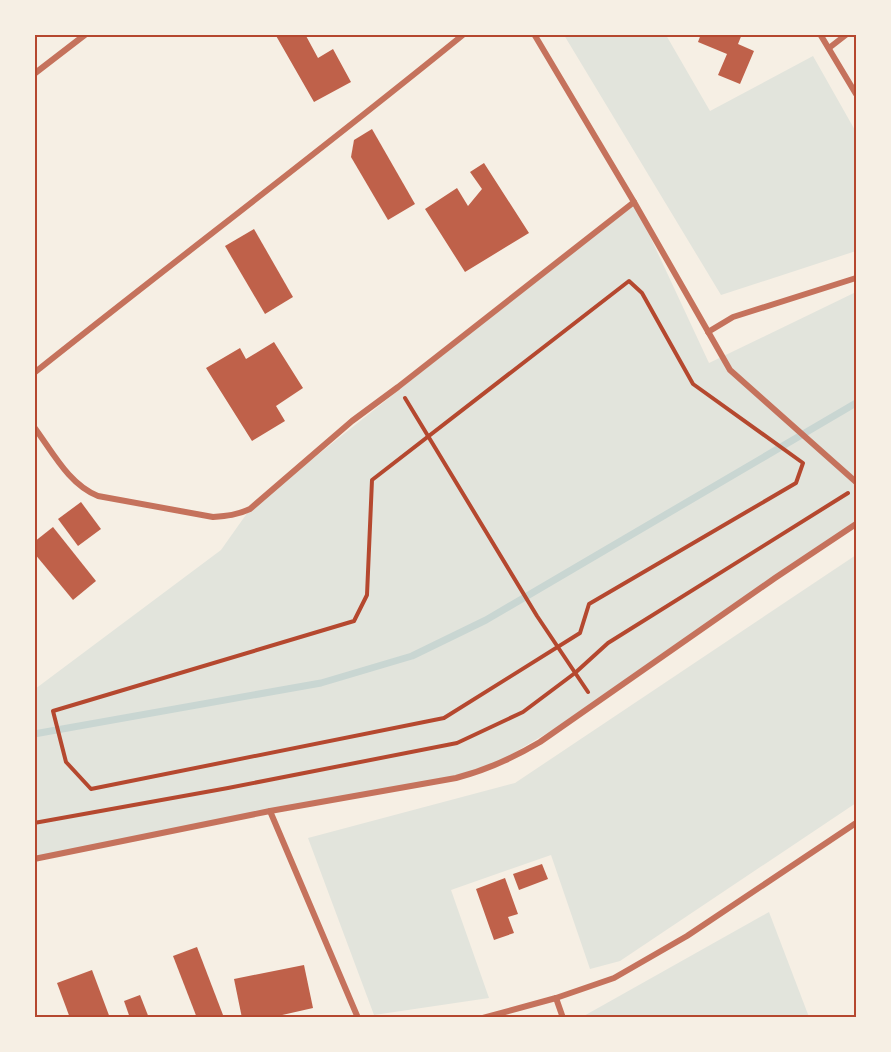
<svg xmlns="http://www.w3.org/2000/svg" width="891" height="1052" font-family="'PT Serif',serif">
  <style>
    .green { fill: #e2e4dc }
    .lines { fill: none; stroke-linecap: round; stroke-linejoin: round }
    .stream { stroke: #c9d6d2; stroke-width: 7 }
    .building { fill: #bf614a }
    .path { stroke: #b5482f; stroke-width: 4 }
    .minor { stroke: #c5725c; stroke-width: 6 }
    .neatline { fill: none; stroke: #b5482f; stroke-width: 2 }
  </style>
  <rect width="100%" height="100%" fill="#f6efe4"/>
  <g class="green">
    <path d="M564,35H666L710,111L813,56L856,132V251L721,295Z"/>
    <path d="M634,202L709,363L856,292V525L596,704L485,770L35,859V689L221,550L250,509Z"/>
    <path d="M856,555V803L620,961L590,969L551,855L451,890L489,998L374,1015L308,838L515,783Z"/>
    <path d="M769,912L809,1017H582Z"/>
  </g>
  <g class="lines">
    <path class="stream" d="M34,734L321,683L412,656L486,620L856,403"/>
  </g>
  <g class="building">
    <path d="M275,34H305L318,58L333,49L351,82L314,102Z"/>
    <path d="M701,34H742L738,44L754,51L740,84L718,75L727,54L698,42Z"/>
    <path d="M372,129L415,204L388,220L351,157L354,140Z"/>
    <path d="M484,163L529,233L465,272L425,209L457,188L468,206L482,189L470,172Z"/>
    <path d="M254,229L293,297L265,314L225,246Z"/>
    <path d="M274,342L303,388L276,406L285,421L252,441L206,368L240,348L246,359Z"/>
    <path d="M81,502L101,529L78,546L58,519Z"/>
    <path d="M53,527L96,581L73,600L34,553V542Z"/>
    <path d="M542,864L548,879L519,890L513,874Z"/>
    <path d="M505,878L518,914L508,917L514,933L494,940L476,889Z"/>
    <path d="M197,947L223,1015L216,1018H197L173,956Z"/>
    <path d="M304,965L313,1008L269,1018H242L234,979Z"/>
    <path d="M92,970L110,1018H70L57,983Z"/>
    <path d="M140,995L149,1018H130L124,1001Z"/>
  </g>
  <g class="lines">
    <g class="path">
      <path d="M629,281L642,293L693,384L803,463L796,483L589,604L580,633L444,718L91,789L66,762L53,711L354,621L367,595L372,480Z"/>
      <path d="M405,398L537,616L588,692"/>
      <path d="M34,823L228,788L457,743L523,712L575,673L608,643L848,493"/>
    </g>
    <g class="minor">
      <path d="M534,34L634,202L730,370L856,482"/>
      <path d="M820,34L856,94"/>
      <path d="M829,48L847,34"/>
      <path d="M34,74L86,34"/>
      <path d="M708,332L733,317L856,278"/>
      <path d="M34,373C177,259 323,149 464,34"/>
      <path d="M34,427C52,451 69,485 98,496L213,517C227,516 237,515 250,509L352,421L398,387L634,202"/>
      <path d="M270,811L358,1018"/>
      <path d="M34,859L270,811L456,778C487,770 513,758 540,742L775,578L856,524"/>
      <path d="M556,998L563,1018"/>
      <path d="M483,1018L556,998L614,978L687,936L856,823"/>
    </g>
  </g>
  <rect width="891" height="1052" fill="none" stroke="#f6efe4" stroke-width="72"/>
  <rect x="36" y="36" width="819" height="980" class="neatline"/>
</svg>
